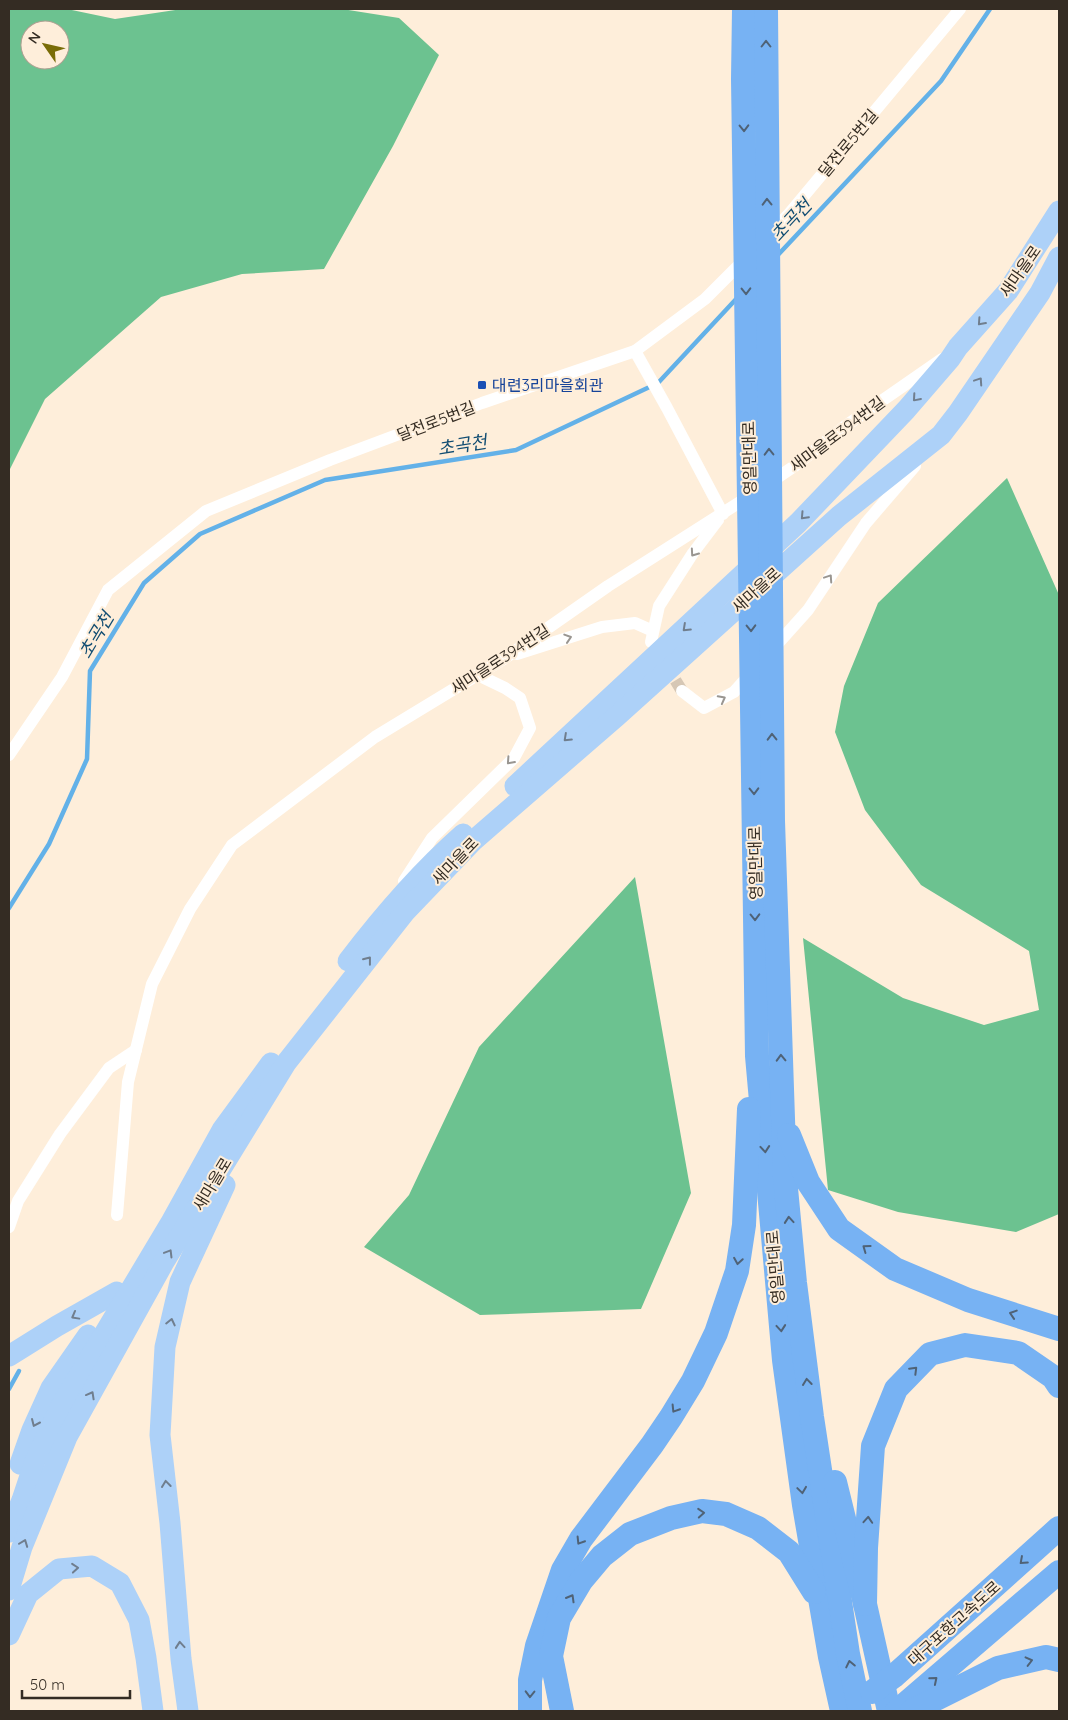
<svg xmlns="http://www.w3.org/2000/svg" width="1068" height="1720" font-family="Quicksand,'Noto Sans KR',sans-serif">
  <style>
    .forest { fill: #6cc290; fill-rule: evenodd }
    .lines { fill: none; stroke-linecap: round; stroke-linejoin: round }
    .stream { stroke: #63b1e8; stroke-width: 4.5 }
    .street-tunnel { stroke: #d6c7b5; stroke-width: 12; stroke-dasharray: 12 6; stroke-linecap: butt }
    .street { stroke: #fff; stroke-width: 12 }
    .primary { stroke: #add1f8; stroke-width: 21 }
    .highway { stroke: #77b2f3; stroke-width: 24 }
    .oneway { stroke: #4f6276 }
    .oneway2 { stroke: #707e8e }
    .oneway3 { stroke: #9a9691 }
    .transit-dot { fill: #1a4fb4; stroke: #feeeda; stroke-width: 2 }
    .labels { text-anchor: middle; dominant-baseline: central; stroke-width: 4; stroke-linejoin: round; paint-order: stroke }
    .street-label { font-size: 16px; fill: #342c23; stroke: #feeeda }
    .transit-label { font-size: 16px; fill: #164399; stroke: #feeeda; text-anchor: start }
    .water-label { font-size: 18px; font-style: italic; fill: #124d72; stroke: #feeeda }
  </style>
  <rect width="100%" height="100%" fill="#feeeda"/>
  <g class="forest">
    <path d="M9,9H67L115,19L182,9H342L399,18L439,55L393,146L324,269L242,274L161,297L45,399L9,471ZM30,30H60V60H30Z"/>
    <path d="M1007,478L1059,595V1214L1016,1232L898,1212L828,1190L803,938L903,998L984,1025L1039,1010L1029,951L921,885L865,810L835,732L844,686L878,603Z"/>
    <path d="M635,877L691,1193L641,1309L480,1315L364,1247L409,1195L479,1047Z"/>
  </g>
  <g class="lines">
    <g class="stream">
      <path d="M776,257L941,81L990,9"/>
      <path d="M9,908L49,844L87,759L90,671L144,583L200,534L325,480L516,450L658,383L738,297"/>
      <path d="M9,1389L19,1371"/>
    </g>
    <path class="street-tunnel" d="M666,665L682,691"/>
    <g class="street">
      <path d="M768,236L788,215L960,9"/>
      <path d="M635,351L667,408L723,514"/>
      <path d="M768,484L796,465L844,427L942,359"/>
      <path d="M651,642L659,606L693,553L718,520"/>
      <path d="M773,649L808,610L866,523L915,466"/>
      <path d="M517,654L602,627L635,623L653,631"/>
      <path d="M682,691L704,708L734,692L751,673"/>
      <path d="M9,755L62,677L108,590L206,511L330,460L482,403L635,351L705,299L745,259"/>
      <path d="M404,881L432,838L514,758L530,728L520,698L505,688L478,675"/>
      <path d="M117,1215L128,1082L152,984L190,909L232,845L375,737L505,658L608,586L751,495"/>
      <path d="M9,1227L18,1201L60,1134L109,1068L136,1050"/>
    </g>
    <g class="primary">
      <path d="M515,786L798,523L906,410L950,359L958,347L1008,291L1059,211"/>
      <path d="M348,961C383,915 420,872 463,834"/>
      <path d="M9,1356L57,1326L117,1292"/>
      <path d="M20,1464L32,1430L51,1388L88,1335"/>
      <path d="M9,1532L22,1500L35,1461L61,1406L170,1224L222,1130L271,1063"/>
      <path d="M9,1590L22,1547L67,1437L164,1262L286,1063L405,912L473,841L617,716L839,516L941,435L958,413L1040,293L1059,257"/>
      <path d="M9,1635L28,1594L59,1569L92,1566L120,1583L139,1620L146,1658L153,1711"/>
      <path d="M188,1711L181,1659L170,1523L160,1435L165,1347L180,1282L225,1185"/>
    </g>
    <g class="highway">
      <path d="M744,9L743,79L757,1056L784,1360L804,1505L830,1657L842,1711"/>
      <path d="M766,9L773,821L785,1178L795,1283L812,1417L848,1654L860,1711"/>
      <path d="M789,1135L808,1182L839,1229L895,1269L968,1300L1059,1329"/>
      <path d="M835,1482L865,1604L889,1711"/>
      <path d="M865,1604L866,1548L873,1446L896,1389L930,1354L965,1345L1018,1353L1053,1377L1059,1386"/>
      <path d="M872,1692L894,1676L1059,1528"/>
      <path d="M530,1711V1680L537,1646L563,1570L581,1539L652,1445L671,1417L693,1381L716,1333L737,1271L744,1225L749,1109"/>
      <path d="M562,1711L551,1656L559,1618L581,1581L602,1556L630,1534L671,1518L702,1511L726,1514L758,1528L789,1552L814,1592"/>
      <path d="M897,1711L1059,1572"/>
      <path d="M912,1711L998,1668L1046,1657L1059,1660"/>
    </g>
  </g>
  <defs><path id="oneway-chevron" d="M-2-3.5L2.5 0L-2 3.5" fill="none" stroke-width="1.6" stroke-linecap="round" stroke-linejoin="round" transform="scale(1.25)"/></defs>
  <g class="oneway">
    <use href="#oneway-chevron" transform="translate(766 44) rotate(-90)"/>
    <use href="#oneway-chevron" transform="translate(744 128) rotate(89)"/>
    <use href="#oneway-chevron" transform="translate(767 202) rotate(-91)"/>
    <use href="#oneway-chevron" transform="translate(746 291) rotate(89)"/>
    <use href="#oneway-chevron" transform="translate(769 452) rotate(-91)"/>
    <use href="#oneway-chevron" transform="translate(751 628) rotate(89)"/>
    <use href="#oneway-chevron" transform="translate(772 737) rotate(-91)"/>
    <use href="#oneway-chevron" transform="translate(754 791) rotate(89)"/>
    <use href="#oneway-chevron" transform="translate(755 917) rotate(89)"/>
    <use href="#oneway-chevron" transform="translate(781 1058) rotate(-92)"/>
    <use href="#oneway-chevron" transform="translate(765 1149) rotate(85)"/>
    <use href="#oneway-chevron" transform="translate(789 1220) rotate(-95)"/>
    <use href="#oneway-chevron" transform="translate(866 1248) rotate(-144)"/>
    <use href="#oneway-chevron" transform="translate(738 1261) rotate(99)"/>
    <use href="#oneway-chevron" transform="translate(1013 1314) rotate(-162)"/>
    <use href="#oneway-chevron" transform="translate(781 1328) rotate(85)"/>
    <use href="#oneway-chevron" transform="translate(914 1370) rotate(-45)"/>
    <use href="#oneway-chevron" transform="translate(807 1382) rotate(-97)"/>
    <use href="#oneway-chevron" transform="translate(675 1409) rotate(122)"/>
    <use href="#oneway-chevron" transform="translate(802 1490) rotate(82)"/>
    <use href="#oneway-chevron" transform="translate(701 1513) rotate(-4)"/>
    <use href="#oneway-chevron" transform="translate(868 1520) rotate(-86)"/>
    <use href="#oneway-chevron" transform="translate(580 1541) rotate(122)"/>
    <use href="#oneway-chevron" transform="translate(1023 1561) rotate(138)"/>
    <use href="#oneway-chevron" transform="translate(571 1598) rotate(-60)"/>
    <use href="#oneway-chevron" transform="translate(1029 1661) rotate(-14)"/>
    <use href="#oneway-chevron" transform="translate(850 1664) rotate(-102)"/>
    <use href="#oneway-chevron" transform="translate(934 1680) rotate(-40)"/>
    <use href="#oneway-chevron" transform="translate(530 1694) rotate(91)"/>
  </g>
  <g class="oneway2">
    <use href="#oneway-chevron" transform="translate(981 322) rotate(132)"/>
    <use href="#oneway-chevron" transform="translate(979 381) rotate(-56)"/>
    <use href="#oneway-chevron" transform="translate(916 398) rotate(131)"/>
    <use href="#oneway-chevron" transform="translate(804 516) rotate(133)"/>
    <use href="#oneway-chevron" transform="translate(686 628) rotate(137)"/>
    <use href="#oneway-chevron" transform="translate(567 738) rotate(137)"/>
    <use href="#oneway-chevron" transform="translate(368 960) rotate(-52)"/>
    <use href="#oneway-chevron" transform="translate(169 1253) rotate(-59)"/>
    <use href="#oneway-chevron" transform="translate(75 1316) rotate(151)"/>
    <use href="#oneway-chevron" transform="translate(171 1322) rotate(-77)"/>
    <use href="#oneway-chevron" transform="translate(91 1395) rotate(-61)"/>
    <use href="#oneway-chevron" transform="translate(35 1423) rotate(114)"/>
    <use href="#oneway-chevron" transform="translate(166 1484) rotate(-97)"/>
    <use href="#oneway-chevron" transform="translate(24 1543) rotate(-69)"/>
    <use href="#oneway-chevron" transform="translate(75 1568) rotate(-5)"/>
    <use href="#oneway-chevron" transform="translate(180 1645) rotate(-95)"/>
  </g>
  <g class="oneway3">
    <use href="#oneway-chevron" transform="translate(694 553) rotate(125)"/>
    <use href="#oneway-chevron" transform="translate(829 578) rotate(-56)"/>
    <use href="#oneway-chevron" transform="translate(568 638) rotate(-18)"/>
    <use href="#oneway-chevron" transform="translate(722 699) rotate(-28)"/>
    <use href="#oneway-chevron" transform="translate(510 761) rotate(132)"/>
  </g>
  <rect class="transit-dot" x="477" y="380" width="10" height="10" rx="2.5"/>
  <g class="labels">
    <g class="street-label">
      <text transform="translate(848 143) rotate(-50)">달전로5번길</text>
      <text transform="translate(1020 271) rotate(-55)">새마을로</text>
      <text transform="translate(436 421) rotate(-21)">달전로5번길</text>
      <text transform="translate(837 434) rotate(-37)">새마을로394번길</text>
      <text transform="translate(749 458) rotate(-91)">영일만대로</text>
      <text transform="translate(756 590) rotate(-42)">새마을로</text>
      <text transform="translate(500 659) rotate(-33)">새마을로394번길</text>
      <text transform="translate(455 861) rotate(-46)">새마을로</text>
      <text transform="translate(755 863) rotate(-91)">영일만대로</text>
      <text transform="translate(212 1184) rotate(-59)">새마을로</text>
      <text transform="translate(775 1267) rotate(-95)">영일만대로</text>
      <text transform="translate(954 1623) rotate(-42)">대구포항고속도로</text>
    </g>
    <g class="transit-label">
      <text x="492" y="385">대련3리마을회관</text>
    </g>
    <g class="water-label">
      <text transform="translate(791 220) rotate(-47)">초곡천</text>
      <text transform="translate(462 445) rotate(-9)">초곡천</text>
      <text transform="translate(96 635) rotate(-59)">초곡천</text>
    </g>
  </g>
  <rect width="1068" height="1720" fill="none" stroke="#342c23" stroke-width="20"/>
  <g transform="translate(45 45) rotate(304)"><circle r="24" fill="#feeeda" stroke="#ada091"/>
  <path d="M0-4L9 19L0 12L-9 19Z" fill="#796c07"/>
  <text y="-8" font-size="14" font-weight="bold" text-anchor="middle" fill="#342c23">N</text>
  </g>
  <path d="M22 1690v8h108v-8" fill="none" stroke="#342c23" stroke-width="2.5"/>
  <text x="30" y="1690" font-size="15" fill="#342c23" stroke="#feeeda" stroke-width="4" paint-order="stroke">50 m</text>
</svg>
